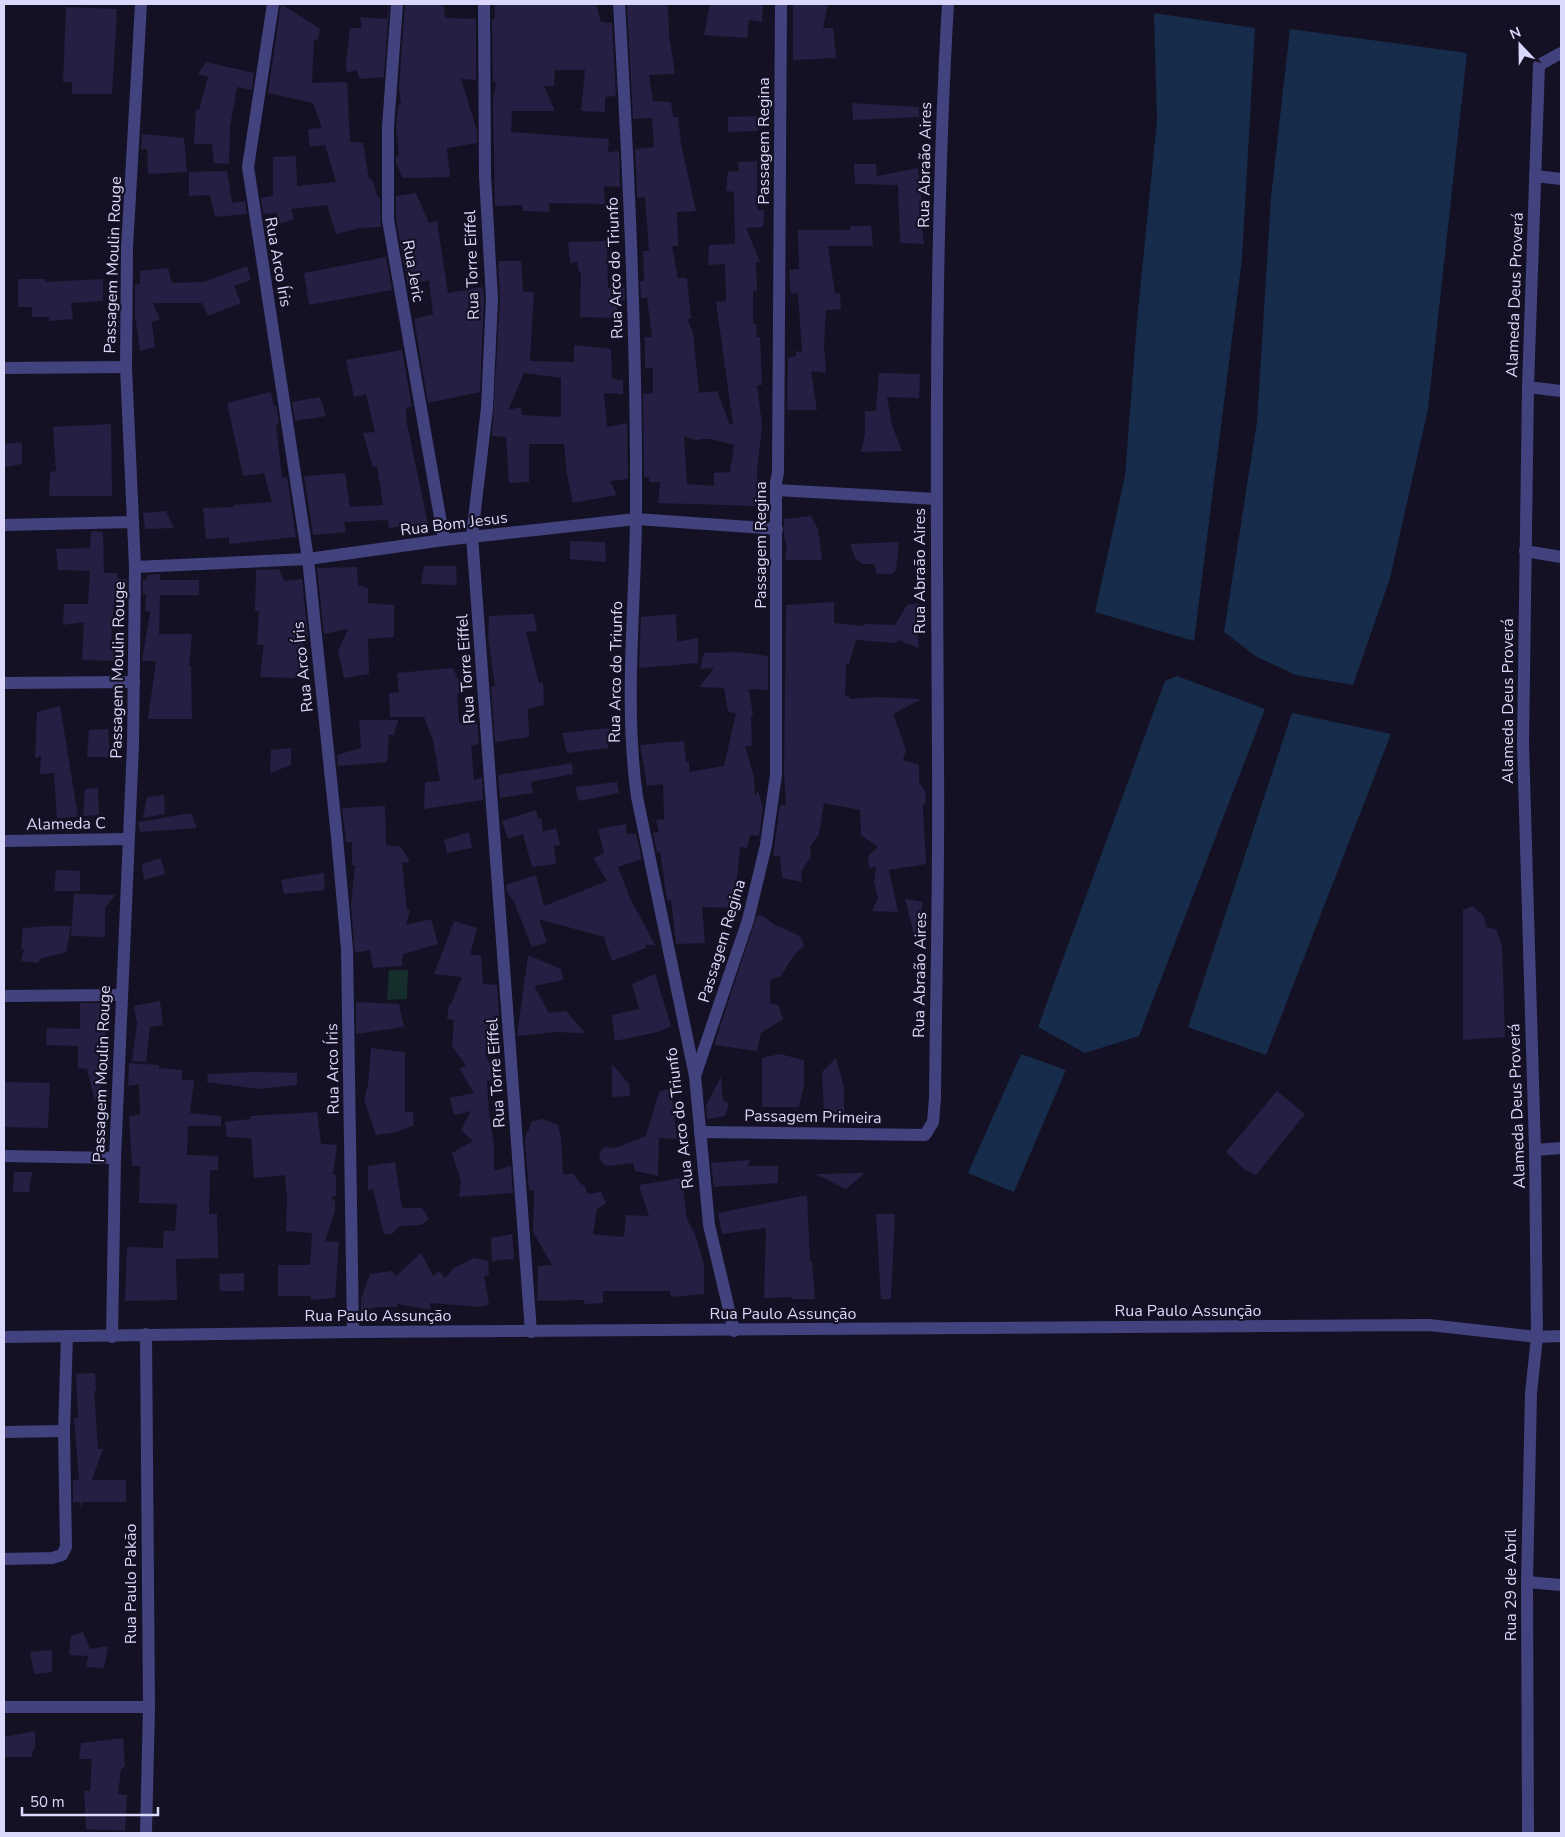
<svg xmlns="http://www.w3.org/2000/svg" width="1565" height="1837" font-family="'Nunito Sans',sans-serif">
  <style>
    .green { fill: #152d2b }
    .water { fill: #162c4a }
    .building { fill: #251f43; fill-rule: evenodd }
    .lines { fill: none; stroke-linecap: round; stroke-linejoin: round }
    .minor { stroke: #42427e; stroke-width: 12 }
    .labels { text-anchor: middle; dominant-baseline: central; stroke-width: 4.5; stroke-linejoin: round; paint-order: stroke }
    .street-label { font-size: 16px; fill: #dbd9fb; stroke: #141124 }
  </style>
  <rect width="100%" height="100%" fill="#141124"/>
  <path class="green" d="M389,970H408L407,999L387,1000Z"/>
  <g class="water">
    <path d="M1154,13L1255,28L1242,258L1194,641L1095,612L1125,476L1137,321L1157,120Z"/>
    <path d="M1290,29L1467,53L1428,409L1390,578L1353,685L1296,675L1257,657L1224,632L1257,422L1271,197Z"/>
    <path d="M1177,676L1265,709L1139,1036L1085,1053L1038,1027L1165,681Z"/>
    <path d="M1292,713L1391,734L1266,1055L1188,1027Z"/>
    <path d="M1021,1054L1066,1070L1014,1192L968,1173Z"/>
  </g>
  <g class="building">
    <path d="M281,4L320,29L318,40L314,39L312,83L347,82L350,142L363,143L369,179H372L378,198H380L381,227L360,228L336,234L327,205L291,209L294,219L279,224L277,213L263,214L261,198L273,196V157L296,156L297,186L336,182L325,145L310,147L308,129L322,128L313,103L268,93Z"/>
    <path d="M388,4H389L384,77L360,79L356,70L347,73L346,63L350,28H362L360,17L387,19Z"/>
    <path d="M405,4H444L445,18L476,19V80L461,79L477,131V143L447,148L450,177L403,178L396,163V157L399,155L396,127L398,105L401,104L399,89Z"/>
    <path d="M495,4H596L601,22L612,23L616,96L605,97V112L581,111L585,70H555L554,86H544L555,111H512L511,132L609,139L608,152L619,151L620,187L604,186L605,204L549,203V212L523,211L522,205L495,206L493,101L496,82H493L492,19H495Z"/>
    <path d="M627,4H668L669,35L675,74L649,75L653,101L671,102L673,117H678L681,144L696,211L677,212L678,246H672L678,278H687L691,319H687L693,332L699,393L717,391L730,425L733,424L716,302L726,301L725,264L708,265L709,245L735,244L734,192L726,191L728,172L739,171L738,162L757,161V210H764L763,227L746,228L760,262H756L757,291H753V324H756L757,337H760L762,385H757L762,425L757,471L758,506L658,503L660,482H649V477H644L643,394L653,393V368H645V337H652L647,298H641L640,281H644L643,251H649L645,197L638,198L637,196L635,149L654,147L652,118L633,119ZM684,436L698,441L699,439H711L734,445L730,472L714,473V486L687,484Z"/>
    <path d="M710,4H763L762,22L749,20L747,38L704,35Z"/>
    <path d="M793,4H828L823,28H833L836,58L793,60Z"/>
    <path d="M66,7L117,9L112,94H72V82H63Z"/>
    <path d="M206,62L254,73L252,90L237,87L230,127L229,164L214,163L212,144H194L196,110H199L208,77L198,74Z"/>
    <path d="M852,103L919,107V117L853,120Z"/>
    <path d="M758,116V131L728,132V117Z"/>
    <path d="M142,134L184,138L187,172L148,174L147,149H141Z"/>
    <path d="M854,164H876L877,176L918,168L922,204H919L924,244L900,243L898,185L855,184Z"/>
    <path d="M227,171L232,203L245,201L247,214L215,217L210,195L189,196V172Z"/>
    <path d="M416,193L429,223L437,221L448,293L483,287L484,299L480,392L428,403L414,319L433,314L429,280L408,286L396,219V196Z"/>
    <path d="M850,226H871L873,246H828L835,294L840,293L841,309L826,310L824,345L826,373L811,371L817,410H787L788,358L796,356V351L802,352L798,293L791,294L789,270L799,269L798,230H850Z"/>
    <path d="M607,241L608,288H624L625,300L617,301V318L580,317L581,272H579L577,262L570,263L568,242Z"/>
    <path d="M386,257L392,290L309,305L304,273Z"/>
    <path d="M498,261H521L523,292H534L530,361L574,362V345L611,349L612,379L623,380V394L604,393L607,427L627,423L628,479L610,481L617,495L573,503L567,475L564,444H529V482L509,483L506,437L492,436L500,299ZM524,373L561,378V417L522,415L521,407L508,410Z"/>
    <path d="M247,266L251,280L234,286L241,303L208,316L202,303H153L160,320L152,322L155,347L140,351L135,316V285L140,284V271L168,268L172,283L203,282Z"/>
    <path d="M18,279H45V282L103,279V301L71,303L73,319L49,321V317H32V307H18Z"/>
    <path d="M402,350L412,407L406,408L407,424L428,524L389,528L388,520L344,522L346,532L313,535L304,476L345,473L350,507L383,505L377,466L373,467L363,433L375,432L366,394L354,397L346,360Z"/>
    <path d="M879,373L920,374L919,398L887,397L892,425L902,451L861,452L865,435V411H876Z"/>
    <path d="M271,392L274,406L276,405L279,423L276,424L282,478L287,477L296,537L229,544V538L206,539L203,508L234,507V505L272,502L264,473L243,476L227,403Z"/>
    <path d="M320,397L326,416L295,421L292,402Z"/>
    <path d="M111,424L112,496H49L50,472L56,471L53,427Z"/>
    <path d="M22,442V464L4,467V444Z"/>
    <path d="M166,511L174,528L145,529L143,513Z"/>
    <path d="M811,516L818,529L822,560H785L787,545L784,538V519Z"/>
    <path d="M91,531L103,532L104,573H118L117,579H127V594L117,593V601H114L111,642L121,641L122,661L82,660L84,622L63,625L64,604H88L90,571L58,570L56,549L90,548Z"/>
    <path d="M570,541L605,542L606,562L570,559Z"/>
    <path d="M899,542L896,570L892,574H877L874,564H862L855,558L850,544Z"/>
    <path d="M424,566H456L457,585L421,584Z"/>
    <path d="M357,567L358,585L368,588V603L394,605V637L368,639L369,674L344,678L338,651L348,629L324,634L317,568Z"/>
    <path d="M279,569L284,581L302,579L308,637L303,638L306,678L260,677L264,645H257L259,611H255L256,570Z"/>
    <path d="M160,574V580H199V595H160L159,634H192L189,666H191L192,719H148L156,661H142L150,612L145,611L146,594H143V579L147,580V575Z"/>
    <path d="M834,602V623L863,626L864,624L895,625L907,605L918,603V625H917L919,648L898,640L896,643L856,640L849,664H846L845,696H849V699L874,697L922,699L893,714L906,750L903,760L919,765V782L925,791L926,801L923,806L926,864L889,870L898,912L872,911L878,898L874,882L876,867L869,868L868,856L878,847L861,835L860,810L824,803L819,834L810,847L811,856L801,872L802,882L782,878L780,856H773L780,805H786L784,774L786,605Z"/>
    <path d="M534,614L537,631L526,632L539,683H543L544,705L528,709L529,737L495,742L491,687L495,686L488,636L489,616Z"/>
    <path d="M676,614L677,642L698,638V663L639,668L641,617Z"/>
    <path d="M738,652L768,656V690L749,689L753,716H751L752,746H745L754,777L755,796L758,791L763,807L759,836L750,835L747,848L740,847L734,908L702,907L705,943L676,944L671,900L667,901L660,852L657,853L653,833L659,832L656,820L664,819L663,784L647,786L640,745L684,741L686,762H689V772L724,766L736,713L728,712L724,688L699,687L714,668L700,669L704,653Z"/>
    <path d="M453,668L464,693L457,694L459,723L477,719L479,744L471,746L474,780L482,778L483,800L424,809L425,782L440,781L433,740L424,717H390L389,693L399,692L397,673Z"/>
    <path d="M60,706L78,817L57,818L54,773L40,774L41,756L35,758L37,712Z"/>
    <path d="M359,720H398L394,735H389L387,762L338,766L337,755L361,748Z"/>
    <path d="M609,728L608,748L567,753L562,733Z"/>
    <path d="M108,729L110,757H87L89,730Z"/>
    <path d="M291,748V765L270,773L271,750Z"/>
    <path d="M572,763L573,774L531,782L533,793L500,798L498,775Z"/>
    <path d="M617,782L619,793L579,801L575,787Z"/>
    <path d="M98,788L99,815L83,816L85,789Z"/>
    <path d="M164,795L165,814L143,818L147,797Z"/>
    <path d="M385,806L386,845L401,847L410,862L402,863L407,910H410L406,925L431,919L438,944L403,954L402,966L373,968L370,950L355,953L351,905L355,865H352V842H346L342,808Z"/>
    <path d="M536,810L538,819L541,818L543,832L556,828L560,845L554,846L556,864L532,867L523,834L508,839L502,821Z"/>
    <path d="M191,813L197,828L140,832L138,822Z"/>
    <path d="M626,824L627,834H636L642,859L618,867L630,898L655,945H645L646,948L612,961L604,937L539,919L547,942L532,947L514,902L507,892L506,885L536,875L544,906L607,881L593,858L604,853L598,829Z"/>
    <path d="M469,832L472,848L447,853L444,840Z"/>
    <path d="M161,858L165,874L144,880L142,864Z"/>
    <path d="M56,870L80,871V891H54Z"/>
    <path d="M324,873L325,890L284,894L281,880Z"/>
    <path d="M74,894L115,895L105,908V937L71,936Z"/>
    <path d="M905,899L923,902L916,943Z"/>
    <path d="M1472,906L1483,915L1487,927L1496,930L1502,944L1505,1037L1463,1040V910Z"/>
    <path d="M757,915L763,916L775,925L800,936L804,945L792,958L781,976L770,980V1003L778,1005L783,1019L761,1033L757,1051L714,1045Z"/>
    <path d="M454,921L477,928L470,955H481L483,984L497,985L499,1014L485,1053L497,1079L487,1081L489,1113L494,1145V1171L511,1166L513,1193L459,1197L461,1181L452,1153L473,1141L461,1130L471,1111L454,1115L450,1098L474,1093L459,1068L466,1066L452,1046L454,1020L447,1019L449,1004H451L462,977L434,974Z"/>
    <path d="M51,926H71L66,952L39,959V963L21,961L24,949H21L23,928Z"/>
    <path d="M528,955L561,969L563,980L534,986L549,1013L566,1011L585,1033L555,1032L517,1036Z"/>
    <path d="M655,974L671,1026L658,1032L615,1041L612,1015L639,1009L632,984Z"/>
    <path d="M160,1001L163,1025L150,1027L146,1062L132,1061L137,1023L134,1006Z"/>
    <path d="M356,1002L399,1004L404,1027L356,1034Z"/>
    <path d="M80,1003H107L105,1052V1062H111L95,1101L87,1069L78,1068V1046L46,1045L47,1028L80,1029Z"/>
    <path d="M371,1048L405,1052V1112H413L414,1125L397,1132L376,1135L364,1099L368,1085Z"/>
    <path d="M780,1054L804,1060V1085L799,1107H762V1058Z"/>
    <path d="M836,1058L844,1087V1112H824L822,1072Z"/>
    <path d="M129,1063L159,1065V1068L182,1070V1080H194L190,1113L221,1116V1126H188L187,1155L218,1156V1170H210L209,1214H217L218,1258L176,1259L177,1300L125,1301L127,1247L163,1248L164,1231H175L177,1204L139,1203L140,1166H132L129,1116L140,1115L139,1084L128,1086Z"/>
    <path d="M612,1064L629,1084L630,1096L612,1097Z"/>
    <path d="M258,1072L297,1073V1085L258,1089L207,1082L208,1074Z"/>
    <path d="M721,1077L723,1100L729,1104L725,1116L707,1119L706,1105Z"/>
    <path d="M4,1082L50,1083L48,1128L4,1127Z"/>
    <path d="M671,1088L677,1139L659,1138L658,1176L635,1171L633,1163L608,1166L602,1163L599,1154L604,1147L615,1148L646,1136L659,1092Z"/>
    <path d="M1277,1091L1305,1114L1256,1175L1244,1169L1226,1152Z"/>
    <path d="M317,1112L321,1144L337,1145L333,1175H336V1196H331L335,1202V1212L325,1241L339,1242L335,1298L311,1300V1296H278V1265H310L312,1233L286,1231L287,1197L285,1175L254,1178L251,1138L227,1137L225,1122L250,1119V1116Z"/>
    <path d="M543,1119L558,1125L561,1139L563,1174H573L582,1185H584L588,1194L601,1192L606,1203L597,1209L593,1234L624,1237L626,1215L649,1216L639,1185L682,1178L687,1219L696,1237L704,1264V1294L671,1297L670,1291H603V1303L584,1304V1300L537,1301L538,1266L552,1265L533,1232L534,1190H529L525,1142L526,1132H528L532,1121Z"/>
    <path d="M750,1160L748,1166H778V1183L714,1187L711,1163Z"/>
    <path d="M395,1162L402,1208H422L429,1219L421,1225L399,1226L392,1234H384L373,1189L368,1190V1166Z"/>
    <path d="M14,1172H32L29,1192H13Z"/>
    <path d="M865,1173L846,1189L815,1174Z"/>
    <path d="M807,1195L810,1262H812L815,1299H792V1297L764,1298L766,1228L722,1234L718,1213Z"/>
    <path d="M876,1214H895L891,1299H881Z"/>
    <path d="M512,1234L514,1259L492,1261L491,1238Z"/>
    <path d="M421,1253L433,1276L439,1271L445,1278L454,1268L473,1258L488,1261L489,1275L484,1276L489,1304L481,1307L430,1303L431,1310L397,1304V1307H375L361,1314V1299L370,1274L392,1271L396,1276Z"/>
    <path d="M244,1273V1291H220L219,1274Z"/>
    <path d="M95,1373L96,1391H94L98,1449H103L92,1480H126V1502H83L81,1508L80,1502H73V1480H79L74,1418H78L76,1374Z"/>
    <path d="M83,1632L90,1649L108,1646L104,1668L86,1667L88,1656L69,1655L71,1636Z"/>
    <path d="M52,1650V1672L34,1674L30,1652Z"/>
    <path d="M35,1731V1749H33L32,1757H4V1737Z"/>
    <path d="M123,1738L125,1766L121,1769L118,1794L127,1795L125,1831L86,1829L84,1791H90L92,1759H79L81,1743Z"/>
  </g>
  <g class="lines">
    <g class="minor">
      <path d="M273,4L248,167L308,559L337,837L347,949L353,1332"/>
      <path d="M397,4L388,127V220L444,540"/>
      <path d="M484,4L485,176L492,299L487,408L472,536L531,1332"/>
      <path d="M619,4C629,175 637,346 636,518C635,611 624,704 637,797L695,1076L709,1225L734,1331"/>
      <path d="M1535,176L1561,179"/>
      <path d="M4,368L126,367"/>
      <path d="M1528,387L1561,391"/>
      <path d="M776,490L936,499"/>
      <path d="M4,525L133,522"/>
      <path d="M1525,551L1561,557"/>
      <path d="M135,567L308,559L444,540L636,519L777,529"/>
      <path d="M4,683L134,682"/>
      <path d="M4,841L128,839"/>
      <path d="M4,996L122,995"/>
      <path d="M695,1076L748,920L766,845L776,775V483L778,472L781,4"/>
      <path d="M700,1132L925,1135L933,1122L935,1098C936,987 939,875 938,763C937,510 933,256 948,4"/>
      <path d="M1535,1150L1561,1148"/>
      <path d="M4,1156L115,1158"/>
      <path d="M146,1334L149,1707L146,1833"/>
      <path d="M4,1337L353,1332L1429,1325L1537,1337L1561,1336"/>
      <path d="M112,1337L115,1158L133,745L135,567L126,367L127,248L141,4"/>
      <path d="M4,1432L64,1431"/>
      <path d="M4,1559L52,1558L62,1555L66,1547L64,1431L67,1336"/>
      <path d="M1527,1582L1561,1585"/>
      <path d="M4,1707H149"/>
      <path d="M1528,1833L1527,1582L1531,1393L1537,1337L1535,1150L1523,744L1528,387L1539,65L1561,53"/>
    </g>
  </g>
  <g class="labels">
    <g class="street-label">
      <text transform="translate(764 141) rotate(-90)">Passagem Regina</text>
      <text transform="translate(925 165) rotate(-89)">Rua Abraão Aires</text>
      <text transform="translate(278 262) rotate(80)">Rua Arco Íris</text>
      <text transform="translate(113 265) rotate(-88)">Passagem Moulin Rouge</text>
      <text transform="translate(472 265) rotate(-92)">Rua Torre Eiffel</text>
      <text transform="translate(615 268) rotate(-92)">Rua Arco do Triunfo</text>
      <text transform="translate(413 271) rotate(80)">Rua Jeric</text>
      <text transform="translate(1515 295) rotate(-88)">Alameda Deus Proverá</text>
      <text transform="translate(454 524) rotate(-7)">Rua Bom Jesus</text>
      <text transform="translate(761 545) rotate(-90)">Passagem Regina</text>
      <text transform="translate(920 571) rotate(-90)">Rua Abraão Aires</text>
      <text transform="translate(303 667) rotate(-96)">Rua Arco Íris</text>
      <text transform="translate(466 669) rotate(-94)">Rua Torre Eiffel</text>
      <text transform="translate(118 670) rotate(-89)">Passagem Moulin Rouge</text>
      <text transform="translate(616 672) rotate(-89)">Rua Arco do Triunfo</text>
      <text transform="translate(1508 701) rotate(-90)">Alameda Deus Proverá</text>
      <text transform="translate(66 824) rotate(-1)">Alameda C</text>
      <text transform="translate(722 941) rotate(-73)">Passagem Regina</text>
      <text transform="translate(920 975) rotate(-89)">Rua Abraão Aires</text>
      <text transform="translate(333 1069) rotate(-91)">Rua Arco Íris</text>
      <text transform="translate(496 1073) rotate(-94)">Rua Torre Eiffel</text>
      <text transform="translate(102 1074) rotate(-88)">Passagem Moulin Rouge</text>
      <text transform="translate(1517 1106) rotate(-92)">Alameda Deus Proverá</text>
      <text transform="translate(813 1117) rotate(1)">Passagem Primeira</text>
      <text transform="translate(680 1118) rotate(-97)">Rua Arco do Triunfo</text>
      <text x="1188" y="1311">Rua Paulo Assunção</text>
      <text x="783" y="1314">Rua Paulo Assunção</text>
      <text x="378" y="1316">Rua Paulo Assunção</text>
      <text transform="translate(131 1584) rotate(-90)">Rua Paulo Pakão</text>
      <text transform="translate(1511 1585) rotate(-90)">Rua 29 de Abril</text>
    </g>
  </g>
  <rect width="1565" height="1837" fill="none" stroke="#dbd9fb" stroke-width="10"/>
  <g transform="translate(1520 45) rotate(338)" stroke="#141124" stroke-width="4" paint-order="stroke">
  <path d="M0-4L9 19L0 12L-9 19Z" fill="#dbd9fb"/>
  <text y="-8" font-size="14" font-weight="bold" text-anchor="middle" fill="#dbd9fb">N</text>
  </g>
  <path d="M22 1807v8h136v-8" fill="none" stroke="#dbd9fb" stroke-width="2.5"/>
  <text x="30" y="1807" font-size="15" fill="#dbd9fb" stroke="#141124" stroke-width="4" paint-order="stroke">50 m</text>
</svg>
